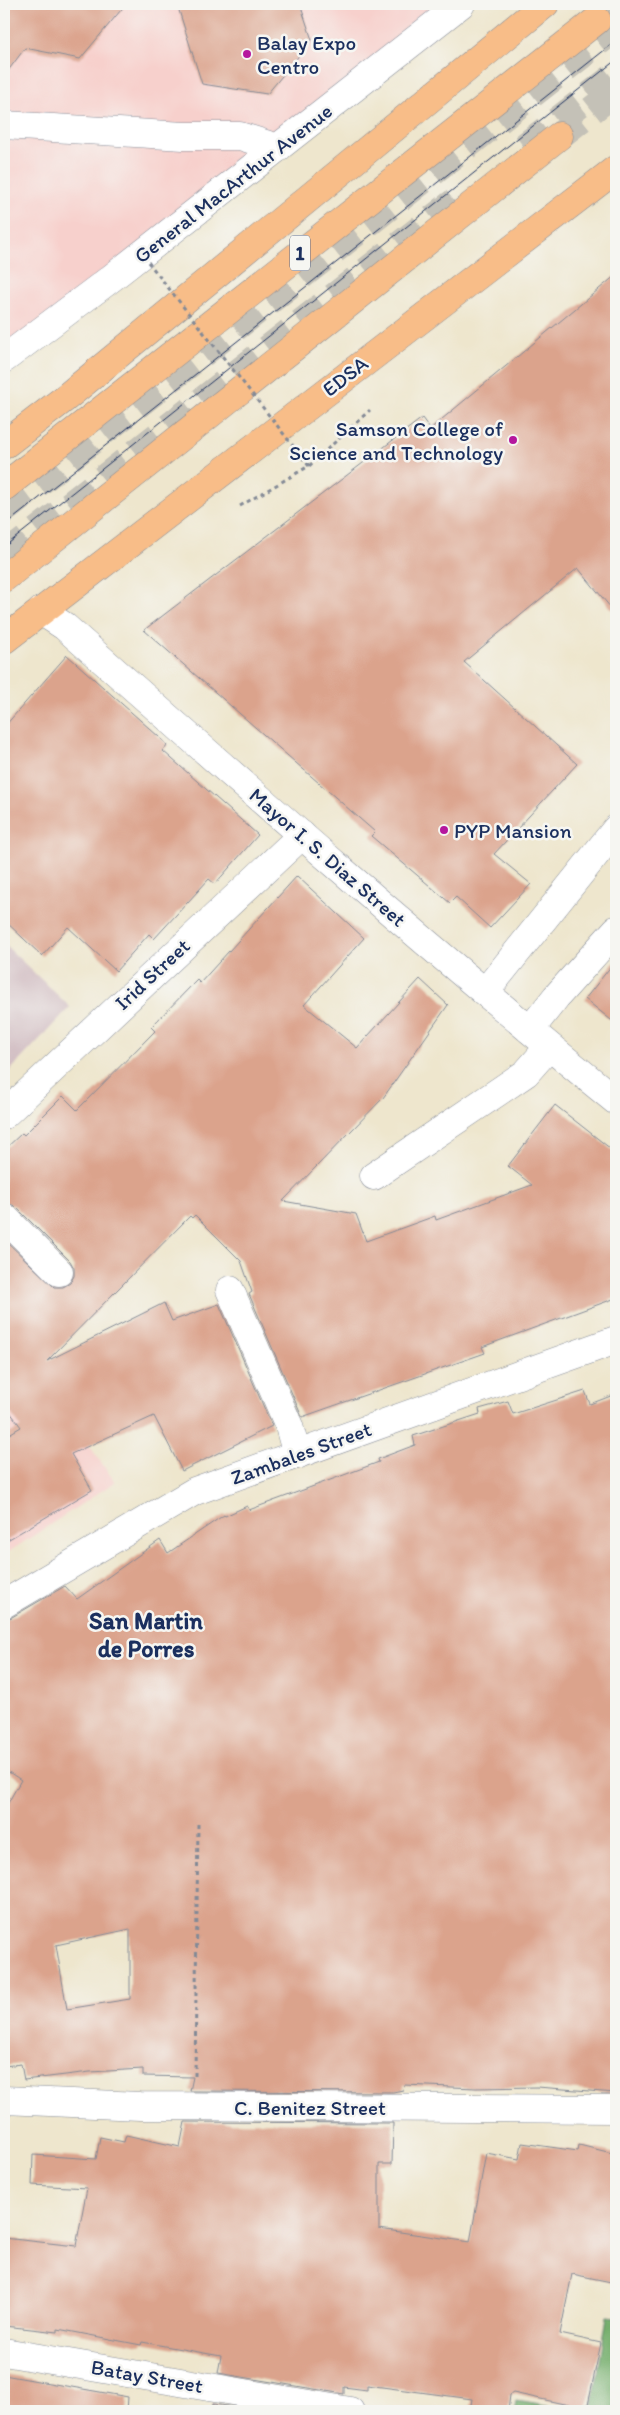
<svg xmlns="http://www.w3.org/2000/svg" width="620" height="2415" font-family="Itim,sans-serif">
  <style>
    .built { fill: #f7d0cc }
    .industrial { fill: #d2bec3 }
    .forest { fill: #76af6d; stroke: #486f66 }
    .building { fill: #dba38c; fill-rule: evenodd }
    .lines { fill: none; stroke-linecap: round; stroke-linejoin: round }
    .minor-tunnel { stroke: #c4c1b7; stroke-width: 28; stroke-dasharray: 28 14; stroke-linecap: butt }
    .highway-tunnel { stroke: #c4c1b7; stroke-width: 28; stroke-dasharray: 28 14; stroke-linecap: butt }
    .minor-casing { stroke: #848a96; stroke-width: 29 }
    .major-casing { stroke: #848a96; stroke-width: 29 }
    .highway-casing { stroke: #848a96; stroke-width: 29 }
    .path { stroke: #848a96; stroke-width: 3; stroke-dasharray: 4 4; stroke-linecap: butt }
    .minor { stroke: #fff; stroke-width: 28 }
    .major { stroke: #f8bd88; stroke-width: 28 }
    .highway { stroke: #f8bd88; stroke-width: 28 }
    .tram { stroke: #1b2f5e; stroke-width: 1 }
    .path-bridge { stroke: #848a96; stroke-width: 3; stroke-dasharray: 4 4; stroke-linecap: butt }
    .poi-dot { fill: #b5179e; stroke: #f6f6f2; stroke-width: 2 }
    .labels { text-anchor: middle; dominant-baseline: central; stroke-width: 5; stroke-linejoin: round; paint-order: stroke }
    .shield { fill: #f6f6f2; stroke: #5d6b8a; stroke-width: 1 }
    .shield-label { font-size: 20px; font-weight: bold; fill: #1b2f5e }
    .poi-label { font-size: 21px; fill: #1b2f5e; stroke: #f6f6f2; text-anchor: start }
    .street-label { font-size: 21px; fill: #1b2f5e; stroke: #f6f6f2 }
    .quarter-label { font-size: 24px; font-weight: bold; fill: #1b2f5e; stroke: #f6f6f2 }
  </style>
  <rect width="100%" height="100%" fill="#f6f6f2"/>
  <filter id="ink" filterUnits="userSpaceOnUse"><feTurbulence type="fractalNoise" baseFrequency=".02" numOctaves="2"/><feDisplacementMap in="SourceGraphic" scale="10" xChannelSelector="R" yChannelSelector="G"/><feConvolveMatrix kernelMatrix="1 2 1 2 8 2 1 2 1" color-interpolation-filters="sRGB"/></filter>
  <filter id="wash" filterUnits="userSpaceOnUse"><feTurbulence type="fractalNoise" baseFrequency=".0096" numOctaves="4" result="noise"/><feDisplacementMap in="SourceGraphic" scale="20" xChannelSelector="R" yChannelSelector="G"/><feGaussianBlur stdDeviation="1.12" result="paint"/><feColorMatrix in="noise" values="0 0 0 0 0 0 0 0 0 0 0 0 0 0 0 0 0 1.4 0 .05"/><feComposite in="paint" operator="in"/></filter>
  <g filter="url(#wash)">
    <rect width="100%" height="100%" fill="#eee6cd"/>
    <g class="built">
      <path d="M4,4H470L411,55L4,374Z"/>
      <path d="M4,1332L37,1372L115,1482L4,1555Z"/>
    </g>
    <path class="industrial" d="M4,944L70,1007L4,1077Z"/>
    <g class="forest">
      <path d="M607,2316L616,2317V2411H592Z"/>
      <path d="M517,2401L574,2411H515Z"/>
    </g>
    <g id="blocks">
      <g class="building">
        <path d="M4,4H126L80,59L25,48L4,76Z"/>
        <path d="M177,4H300L312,40L267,94L202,84Z"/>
        <path d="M616,275V614L578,568L464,662L577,764L494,854L531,884L490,928L456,897L450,903L371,836L375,832L144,630L422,418L430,429Z"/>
        <path d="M67,655L168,745L163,751L258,835L215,884L209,879L154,939L149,934L116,971L68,927L42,956L4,920V727Z"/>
        <path d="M297,876L364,938L304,1005L357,1048L420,979L448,1005L383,1098L283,1201L356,1214L366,1241L435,1216L436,1220L532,1185L508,1166L555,1105L616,1153V1298L482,1347L485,1353L302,1417L249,1294L252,1292L241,1261L195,1215L192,1218L190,1216L47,1361L164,1303L172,1321L219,1304L272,1426L182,1471L154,1416L71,1454L92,1490L4,1542V1437L21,1427L4,1404V1239L54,1287H63L70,1283L74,1276V1268L70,1261L15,1206L4,1202V1150L22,1133L24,1135L63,1096L77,1110L155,1031L151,1027L197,980L200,983Z"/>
        <path d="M616,960V1024L585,999Z"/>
        <path d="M585,1391L590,1404L616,1394V2093L537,2087L476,2088L404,2085L403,2090L393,2092L190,2091L193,2077L143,2076V2069L90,2072L24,2080L21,2064L4,2066V1810L21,1780L4,1769V1620L12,1617L65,1586L77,1599L160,1540L168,1553L224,1515L225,1516L247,1506L249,1510L379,1462L378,1459L415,1445L413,1436L480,1414L479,1409L508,1401L513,1414ZM130,1929V1999L67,2009L56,1945Z"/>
        <path d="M185,2122L393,2123L392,2164H379V2229L470,2242L486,2153L519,2159L522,2143L578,2151L579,2145L616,2154V2283L572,2274L560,2334L601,2343L587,2409L513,2393L510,2395L508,2411H470L472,2399L367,2385V2390L344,2387V2394L218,2373L221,2356L142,2342L141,2345L58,2329V2332L4,2326V2238L76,2246L87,2188L32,2185L33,2155L96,2159L100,2137L124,2142L126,2135L180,2147Z"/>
        <path d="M4,2375L128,2397L127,2411H4Z"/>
        <path d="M213,2404L259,2411H212Z"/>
      </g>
    </g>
  </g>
  <g filter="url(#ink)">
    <use href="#blocks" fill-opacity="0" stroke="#848a96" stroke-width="1"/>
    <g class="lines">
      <g class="minor-tunnel">
        <path d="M524,147L616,75"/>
        <path d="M4,510L616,28"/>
        <path d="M4,557L462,196"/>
      </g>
      <g class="highway-tunnel">
        <path d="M597,20L616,4"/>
        <path d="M559,136L616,91"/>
      </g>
      <g class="minor-casing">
        <g id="minor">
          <path d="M4,125L184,136H240L278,148"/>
          <path d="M4,359L109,280L461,4"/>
          <path d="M41,611L64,626C246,787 428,948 616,1101"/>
          <path d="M485,992L616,829"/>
          <path d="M530,1030L556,997L616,930"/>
          <path d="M4,1115L302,835"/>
          <path d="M374,1176L526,1073L549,1047"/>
          <path d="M4,1217L59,1272"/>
          <path d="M230,1290L289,1426L297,1455"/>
          <path d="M4,1604L195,1491L616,1340"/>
          <path d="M4,2100L140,2106L616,2109"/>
          <path d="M4,2352L350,2411"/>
        </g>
      </g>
      <g class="major-casing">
        <g id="major">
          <path d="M4,445L64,399L545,4"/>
          <path d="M4,640L616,169"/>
        </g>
      </g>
      <g class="highway-casing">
        <g id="highway">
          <path d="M4,487L597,20"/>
          <path d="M4,578L559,136"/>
        </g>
      </g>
      <g class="path">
        <path d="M240,506L309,466L370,410"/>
        <path d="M195,2076L198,1823"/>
      </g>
      <use href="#minor" class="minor"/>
      <use href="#major" class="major"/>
      <use href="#highway" class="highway"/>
      <g class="tram">
        <path d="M4,526L616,41"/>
        <path d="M4,547L616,60"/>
      </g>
      <path class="path-bridge" d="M148,262L309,466"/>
    </g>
  </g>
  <g class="poi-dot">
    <circle cx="247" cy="54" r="5"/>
    <circle cx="513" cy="440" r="5"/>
    <circle cx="444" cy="830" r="5"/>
  </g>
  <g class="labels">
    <rect class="shield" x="290" y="235.5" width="20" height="35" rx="4"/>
    <g class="shield-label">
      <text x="300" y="253">1</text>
    </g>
    <g class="poi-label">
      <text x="257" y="42">Balay Expo<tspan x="257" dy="24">Centro</tspan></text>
      <text x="503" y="428" text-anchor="end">Samson College of<tspan x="503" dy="24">Science and Technology</tspan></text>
      <text x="454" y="830">PYP Mansion</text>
    </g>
    <g class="street-label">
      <text transform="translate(233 183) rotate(-38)">General MacArthur Avenue</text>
      <text transform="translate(345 376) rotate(-38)">EDSA</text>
      <text transform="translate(328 857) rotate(41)">Mayor I. S. Diaz Street</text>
      <text transform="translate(152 974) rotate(-43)">Irid Street</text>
      <text transform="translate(301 1453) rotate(-20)">Zambales Street</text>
      <text x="310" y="2107">C. Benitez Street</text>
      <text transform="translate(147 2376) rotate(10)">Batay Street</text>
    </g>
    <g class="quarter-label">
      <text x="146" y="1620">San Martin<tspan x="146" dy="28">de Porres</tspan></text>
    </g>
  </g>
  <rect width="620" height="2415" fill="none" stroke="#f6f6f2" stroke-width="20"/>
</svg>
